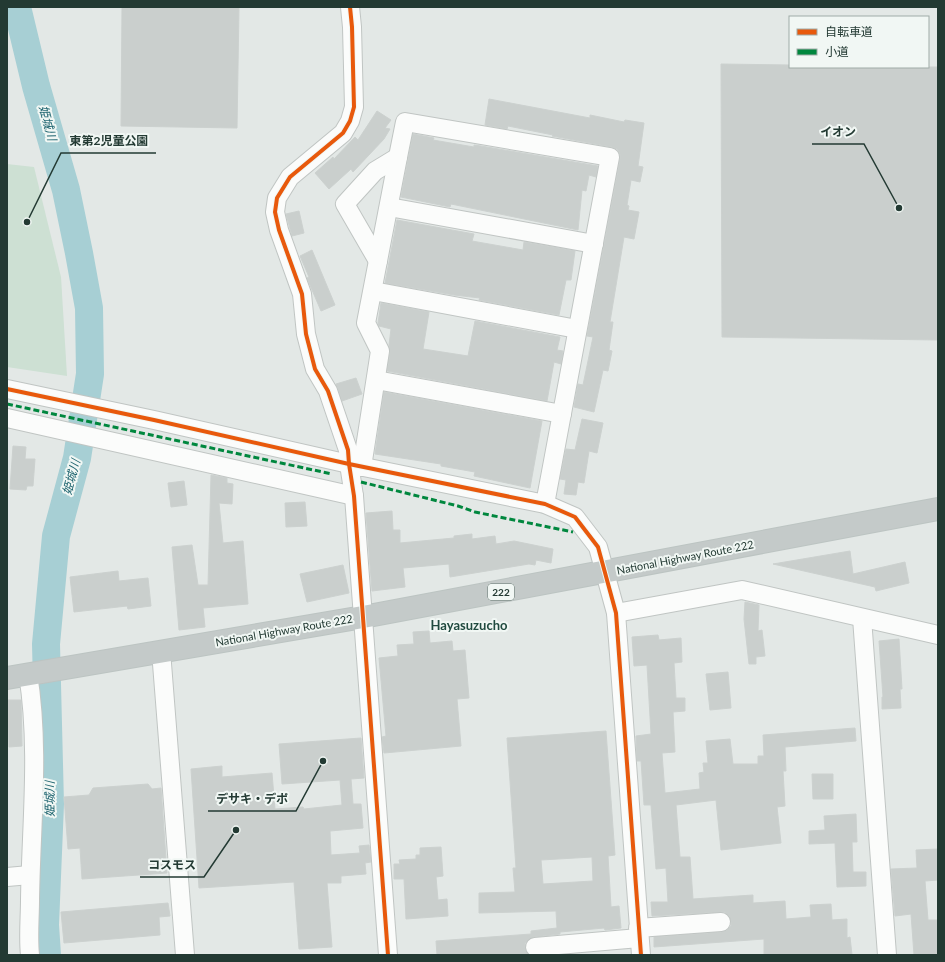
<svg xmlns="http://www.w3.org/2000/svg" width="945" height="962" font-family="Lato,'Noto Sans JP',sans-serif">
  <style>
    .green { fill: #cde0d3 }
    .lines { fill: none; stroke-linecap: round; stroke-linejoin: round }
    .river { stroke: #a7cfd4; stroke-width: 28 }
    .building { fill: #cacfcd; stroke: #ccd1cf; fill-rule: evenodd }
    .minor-casing { stroke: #c0c5c3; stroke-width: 20 }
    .trunk-casing { stroke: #bcc4c2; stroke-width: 24 }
    .minor { stroke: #fbfcfb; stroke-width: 18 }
    .trunk { stroke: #c4cac9; stroke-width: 22 }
    .quiet { stroke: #00873e; stroke-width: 3; stroke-dasharray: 6 3; stroke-linecap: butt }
    .cycleway-casing { stroke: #f1f7f4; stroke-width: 6 }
    .cycleway { stroke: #e8590c; stroke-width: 4 }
    .labels { text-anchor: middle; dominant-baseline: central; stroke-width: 4; stroke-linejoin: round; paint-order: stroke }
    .shield { fill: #f1f7f4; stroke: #61736d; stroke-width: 1 }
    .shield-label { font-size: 10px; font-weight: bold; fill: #233a33 }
    .street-label { font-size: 11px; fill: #233a33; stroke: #f1f7f4 }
    .water-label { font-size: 12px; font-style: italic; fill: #216671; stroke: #f1f7f4 }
    .quarter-label { font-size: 13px; font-weight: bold; fill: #204a3f; stroke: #f1f7f4 }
    .leader { fill: none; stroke: #233a33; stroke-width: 1.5 }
    .callout-dot { fill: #233a33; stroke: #f1f7f4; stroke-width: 1.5 }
    .callout-label { font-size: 12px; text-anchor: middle; font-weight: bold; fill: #233a33; stroke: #f1f7f4; stroke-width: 4; stroke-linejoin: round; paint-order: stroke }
  </style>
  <rect width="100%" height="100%" fill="#e3e8e6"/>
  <path class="green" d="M7,164L34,167L61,277L67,376L7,367Z"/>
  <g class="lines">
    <path class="river" d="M17,7L36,86L66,190L79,253L89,308L90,374L77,458L56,536L46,644L50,804L45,925L47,955"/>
  </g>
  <g class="building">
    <path d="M122,7H239L237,128L121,126Z"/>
    <path d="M721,64L790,65V67H938V340L722,337Z"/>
    <path d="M489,99L590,118V115L624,122L625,120L644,123L638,166L643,167L640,182L631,180L627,205L629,206L628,210L639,212L634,239L624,237L610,322H613L609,350L612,351L608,371L603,370L594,412L574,407L578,384L583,385L593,337L587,336L620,159V154L617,149L612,147L552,136L553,135L508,126L507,129L485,125Z"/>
    <path d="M377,111L391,120L385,128L390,129L384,139L353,172L351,169L329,189L315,173L333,157L334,159L355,137L358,140Z"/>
    <path d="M413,134L434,138L433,140L474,147V145L481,146L598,166L596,177L589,175L586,191L582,190L578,230L451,204L450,207L401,197Z"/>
    <path d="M299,211L304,233L292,236L286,214Z"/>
    <path d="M397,220L474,234L472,241L523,250L524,242L575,251L571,280H566L559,315L479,300L480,298L454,295L385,283Z"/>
    <path d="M312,250L335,305L321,311L307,278L309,277L300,256Z"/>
    <path d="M381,303L429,312L423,349L468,356L475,321L560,337L557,350L563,351L561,364L554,362L547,401L387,371L390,353L389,345L391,329L379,326L378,323Z"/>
    <path d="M356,378L362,394L342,401L336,384Z"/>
    <path d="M384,392L542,421L530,488L474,476L475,472L441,466V464L375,454Z"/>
    <path d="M582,419L603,423L597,453L589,451L584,483L578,482L576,495L564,494L566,480L560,479L566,449L575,450Z"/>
    <path d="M13,446L26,447L25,459H35L33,486H27L26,490L10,489Z"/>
    <path d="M211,475L227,478V483L233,484L232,504L219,503L223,543L243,541L248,604L203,608L205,627L179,630L172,547L192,545L198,585H208Z"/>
    <path d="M184,481L187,505L171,507L168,483Z"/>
    <path d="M305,502L307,526L286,527L285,503Z"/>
    <path d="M392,511L393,530H400V543L454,538V536L472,534V539L495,536L496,544L514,541L553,549L551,563L536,560L535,565L529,564L450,577L449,564L403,568L405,587L372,591L366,513Z"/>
    <path d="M850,551L853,574L905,562L909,583L876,591L875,587L773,564Z"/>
    <path d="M343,565L349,593L307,602L300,574Z"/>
    <path d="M118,571L119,581L148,578L151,606L128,609L127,606L74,612L70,577Z"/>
    <path d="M745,602L759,605L758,631L762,630L765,656L756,657V664H749L744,619Z"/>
    <path d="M429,631L430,643L452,641L453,651L465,650L469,698L457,699L461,746L384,753L382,737L386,736L379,658L398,656L397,645L414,644L413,632Z"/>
    <path d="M658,635L659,640L681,638L682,662L674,663L676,698H685V711L673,712L675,752L662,753L665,793L700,789L699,773L704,772L703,763H708L706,741L730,739L733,764H758V756H764L763,735L855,728L856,741L785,747L786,771H783L785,806L777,807L781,843L721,850L716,800L676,805L680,857H690L693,899L753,895V903L785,901L786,919L811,917L810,905L831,904L832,920L847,919V938L850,937L852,955H764V939L654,947V937L722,932L727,930L731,926V922L729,916L725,912H721L652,916L651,902H668L666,868L656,869L651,805H644L641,761H637L636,736L651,734L647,665L634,666L632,637Z"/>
    <path d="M899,639L902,689H900L901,708L882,709V697H883L879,641Z"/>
    <path d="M728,672L731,708L710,710L706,674Z"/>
    <path d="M8,700H21L22,746L9,747Z"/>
    <path d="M606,731L615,855L608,856L611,907L619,906L621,928L605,930L604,928L560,932V934L534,937L529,939L525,943V948L529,955H437L436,941L531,934V931L557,928L556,911L479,913V893L515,892L513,868H516L507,738ZM592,857L593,881L543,884L541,860Z"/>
    <path d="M361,738L364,778L351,779L353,804H361L363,828L330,831L331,855L360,853L359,846L369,845L371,862L365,863L366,874L341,876V883H327L332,947L299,949L294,882L199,888L191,769L222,766V777L272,773L275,809L303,807L304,809L342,805L340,780L282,784L279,744Z"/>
    <path d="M812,774H833V799H813Z"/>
    <path d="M148,784L152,789L161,788L167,873L82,879L80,848L68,849L64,797L89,795L93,788Z"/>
    <path d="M856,814L857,842H852L853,872H866V886L837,887L835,843L809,844V831L825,830L824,816Z"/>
    <path d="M441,847L443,876L436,877L438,900L447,899L448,916L406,919L404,879H394V864H400L399,860L416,859V855H420V848Z"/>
    <path d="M938,849V880L925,881L928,920H938V955H914L911,914L895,916L891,869L917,868L916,850Z"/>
    <path d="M168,903L170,916L159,917L160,935L64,943L61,912Z"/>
  </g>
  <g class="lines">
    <g class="minor-casing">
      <g id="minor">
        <path d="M350,7L352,27L354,107L350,121L343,133L290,177L277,198L275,212L279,230L302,294L306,334L315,369L328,391L348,450L349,464L354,496L388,955"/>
        <path d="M389,207L594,244"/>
        <path d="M378,261L345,204L375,171L398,157"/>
        <path d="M373,291L577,329"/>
        <path d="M376,380L562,414"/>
        <path d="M7,389L154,420L349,464L545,504L575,517L598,547L616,613L641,955"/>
        <path d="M7,418L354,496"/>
        <path d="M362,467L380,351L366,323L398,157L405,122L610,157L545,504"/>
        <path d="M616,613L742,590L938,635"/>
        <path d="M862,618L887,955"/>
        <path d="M161,651L185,955"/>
        <path d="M28,674C40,748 31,826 30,900C30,918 28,937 30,955"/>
        <path d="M7,877L30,875"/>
        <path d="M638,928L721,922"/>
        <path d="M535,947L639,938"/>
      </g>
    </g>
    <g class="trunk-casing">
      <path id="trunk" d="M7,678L363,617L938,509"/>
    </g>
    <use href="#minor" class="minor"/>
    <use href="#trunk" class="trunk"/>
    <g class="quiet">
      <path d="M7,404L332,474"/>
      <path d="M361,482L458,506L475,512L573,532"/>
    </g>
    <g class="cycleway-casing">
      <g id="cycleway">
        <path d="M350,7L352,27L354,107L350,121L343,133L290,177L277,198L275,212L279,230L302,294L306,334L315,369L328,391L348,450L349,464L354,496L388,955"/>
        <path d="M7,389L154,420L349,464L545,504L575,517L598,547L616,613L641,955"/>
      </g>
    </g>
    <use href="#cycleway" class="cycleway"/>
  </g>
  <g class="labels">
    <rect class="shield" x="488" y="584" width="26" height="16" rx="3"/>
    <g class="shield-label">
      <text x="501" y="592">222</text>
    </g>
    <g class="street-label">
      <text transform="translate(685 557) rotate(-11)">National Highway Route 222</text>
      <text transform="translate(284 630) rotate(-10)">National Highway Route 222</text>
    </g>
    <g class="water-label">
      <text transform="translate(48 123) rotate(75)">姫城川</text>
      <text transform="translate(71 477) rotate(-75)">姫城川</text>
      <text transform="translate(49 799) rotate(-90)">姫城川</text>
    </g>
    <g class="quarter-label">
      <text x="469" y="625">Hayasuzucho</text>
    </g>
  </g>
  <path class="leader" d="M899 208L864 144H812M27 222L61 153H156M323 761L296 811H208M236 830L204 877H140"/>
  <g class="callout-dot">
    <circle cx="899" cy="208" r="4"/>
    <circle cx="27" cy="222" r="4"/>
    <circle cx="323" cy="761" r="4"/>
    <circle cx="236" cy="830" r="4"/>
  </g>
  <g class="callout-label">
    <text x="838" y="136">イオン</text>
    <text x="109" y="145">東第2児童公園</text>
    <text x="252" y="803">デサキ・デポ</text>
    <text x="172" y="869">コスモス</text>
  </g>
  <rect width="945" height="962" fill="none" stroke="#233a33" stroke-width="16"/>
  <rect x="789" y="16" width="140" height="52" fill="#f1f7f4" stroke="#9faba7"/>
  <rect x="797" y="29" width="20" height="6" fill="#e8590c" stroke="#9faba7"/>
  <text x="825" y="36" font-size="12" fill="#233a33">自転車道</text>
  <rect x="797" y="49" width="20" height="6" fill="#00873e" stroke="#9faba7"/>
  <text x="825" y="56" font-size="12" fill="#233a33">小道</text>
</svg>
